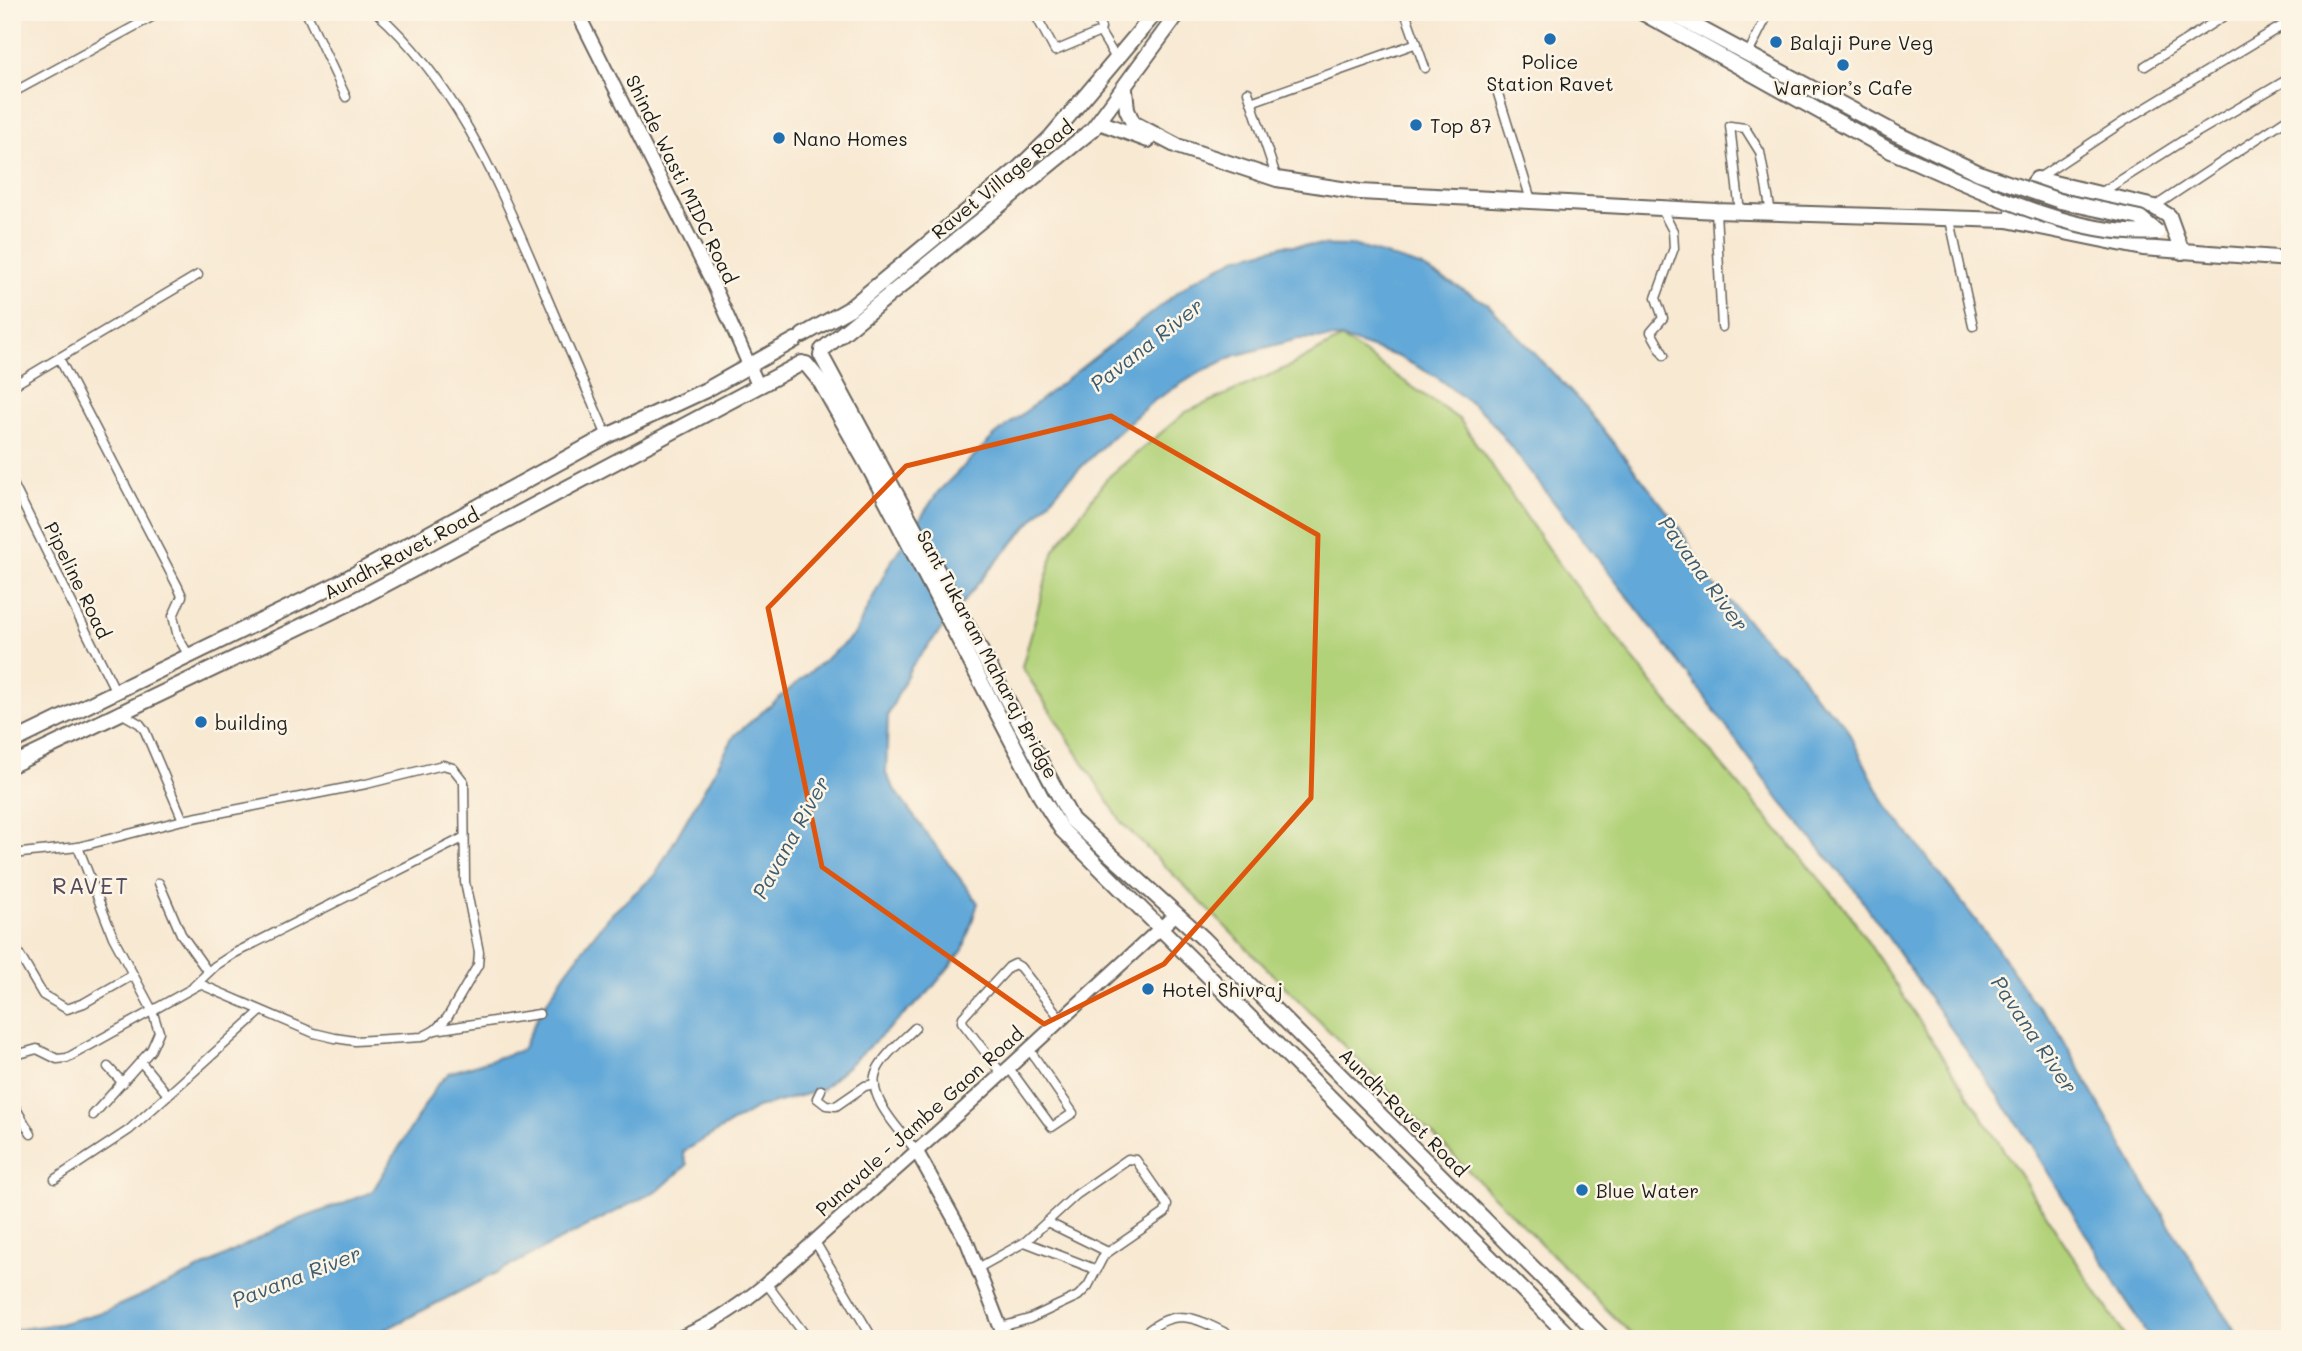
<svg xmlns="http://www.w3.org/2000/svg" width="2302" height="1351" font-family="Mali,sans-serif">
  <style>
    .green { fill: #b2d279; stroke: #67774a; stroke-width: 2 }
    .water { fill: #62a8d8; stroke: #3f627a; stroke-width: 2 }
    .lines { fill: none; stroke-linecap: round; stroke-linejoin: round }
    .street-casing { stroke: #69645c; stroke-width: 11 }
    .secondary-casing { stroke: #69645c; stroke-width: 16 }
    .primary-casing { stroke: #69645c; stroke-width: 18 }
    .street { stroke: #fff; stroke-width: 8 }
    .secondary { stroke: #fff; stroke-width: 12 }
    .primary { stroke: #fff; stroke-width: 14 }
    .primary-bridge-casing { stroke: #69645c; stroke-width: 18; stroke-linecap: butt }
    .primary-bridge { stroke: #fff; stroke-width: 14 }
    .marked { fill: none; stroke: #de560d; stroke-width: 5; stroke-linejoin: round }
    .poi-dot { fill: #1f6fb2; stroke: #fcf5e5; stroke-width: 2.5 }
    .labels { text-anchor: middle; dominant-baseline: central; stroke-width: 5; stroke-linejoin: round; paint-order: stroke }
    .poi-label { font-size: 19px; fill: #1c1c1c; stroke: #fcf5e5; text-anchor: start }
    .street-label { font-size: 19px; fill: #1c1c1c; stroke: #fcf5e5 }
    .water-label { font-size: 21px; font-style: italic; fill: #3c5b71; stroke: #fcf5e5 }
    .quarter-label { font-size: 23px; letter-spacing: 2px; fill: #534a5d; stroke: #fcf5e5 }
  </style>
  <rect width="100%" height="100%" fill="#fcf5e5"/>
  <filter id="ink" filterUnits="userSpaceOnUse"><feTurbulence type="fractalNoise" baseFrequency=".0143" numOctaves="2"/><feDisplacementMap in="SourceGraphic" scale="14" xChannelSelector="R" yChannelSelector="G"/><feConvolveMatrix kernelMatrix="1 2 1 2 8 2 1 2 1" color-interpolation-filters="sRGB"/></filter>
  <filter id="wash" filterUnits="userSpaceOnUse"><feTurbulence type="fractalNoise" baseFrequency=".00686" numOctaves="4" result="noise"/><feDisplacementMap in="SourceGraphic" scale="28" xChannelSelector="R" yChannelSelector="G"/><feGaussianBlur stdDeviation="1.57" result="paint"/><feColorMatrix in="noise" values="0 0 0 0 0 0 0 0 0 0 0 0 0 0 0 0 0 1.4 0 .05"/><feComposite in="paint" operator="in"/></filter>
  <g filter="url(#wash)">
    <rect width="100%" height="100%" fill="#f8e9d3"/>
    <path class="green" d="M1342,338L1460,420L1553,556L1663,697L1849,913L2127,1339H1636L1122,823L1022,667L1054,550L1107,478L1186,412L1290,366Z"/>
    <path class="water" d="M1285,245L1356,246L1420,266L1460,288L1488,304L1586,408L1677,524L1711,582L1773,648L1794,664L1814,695L1844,723L1884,802L1995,945L2032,1000L2055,1025L2140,1177L2240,1339H2150L2025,1135L1855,890L1781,802L1687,673L1486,415L1435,376L1399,357L1342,338L1298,339L1234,356L1197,374L1152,402L1111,438L1064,484L985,575L911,667L888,715L886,774L896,792L978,903L963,950L928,993L821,1090L757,1108L683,1152L687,1165L660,1189L367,1339H12V1330L59,1324L106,1311L192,1273L282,1226L372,1192L437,1085L449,1073L522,1050L539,1014L566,972L607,918L655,875L735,735L854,635L890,563L938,492L994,436L1192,281L1236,258Z"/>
  </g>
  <g filter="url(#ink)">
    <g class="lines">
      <g class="street-casing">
        <g id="street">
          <path d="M306,12L346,97"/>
          <path d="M376,12C453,80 493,171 533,264C557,322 582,379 607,436"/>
          <path d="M1034,12L1055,51L1100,32"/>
          <path d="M1095,12L1101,28L1100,32L1117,60"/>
          <path d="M1405,12L1425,68"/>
          <path d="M1747,56L1769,12"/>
          <path d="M2145,66L2230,12"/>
          <path d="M1495,84L1531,200"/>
          <path d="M1248,92L1277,179"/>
          <path d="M12,93L161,12"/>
          <path d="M1251,102L1417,43"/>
          <path d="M2037,179L2126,120L2290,21"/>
          <path d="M2099,194L2184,140L2290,78"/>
          <path d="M2154,207L2290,117"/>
          <path d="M1661,208L1673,231L1674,248L1656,298L1663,318L1651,332L1664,355"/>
          <path d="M1716,211L1722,327"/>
          <path d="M1740,212L1730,126L1745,128L1760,152L1771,213"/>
          <path d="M1950,220L1973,326"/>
          <path d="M59,358L178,587L182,596L173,616L178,637L189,656"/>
          <path d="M12,386L198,275"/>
          <path d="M12,482L116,692"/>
          <path d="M121,713L140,724L145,731L183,820"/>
          <path d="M78,847L113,937L152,1010L159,1032L151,1050L93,1115"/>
          <path d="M12,854L78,847L183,820L366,784L443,765L453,768L464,782L465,882L479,952L478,965L447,1018L435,1030L422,1037L355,1041L335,1038L314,1033L200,984L67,1058L57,1059L37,1049L12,1056"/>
          <path d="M159,883L181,934L208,972"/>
          <path d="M12,942L43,995L67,1009L84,1003L133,975"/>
          <path d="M194,986L215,966L235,953L463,838"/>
          <path d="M915,1028C903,1040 885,1054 877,1070C864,1096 902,1132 917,1152"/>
          <path d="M435,1030L539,1014"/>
          <path d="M141,1062L168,1095"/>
          <path d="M108,1067L123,1083"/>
          <path d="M1009,1068L1052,1127L1073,1113L1029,1049"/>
          <path d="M1002,1074L962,1022L963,1017L1009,967L1015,964L1020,967L1061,1019"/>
          <path d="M821,1090L817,1098L826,1105L836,1106L865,1086L875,1084"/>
          <path d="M12,1102L31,1134"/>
          <path d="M55,1179L129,1130L261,1011"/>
          <path d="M1047,1222L1108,1252"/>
          <path d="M814,1240L873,1339"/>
          <path d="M978,1268L1025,1242L1097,1270"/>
          <path d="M766,1283L808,1339"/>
          <path d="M1001,1327L1029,1319L1078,1296L1088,1286L1104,1255L1165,1213L1167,1205L1136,1160L1128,1159L1076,1195L1025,1242"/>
          <path d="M992,1339L1003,1333"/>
          <path d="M1139,1339C1175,1302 1198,1319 1237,1339"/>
        </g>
      </g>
      <g class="secondary-casing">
        <g id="secondary">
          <path d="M577,12L714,286L758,385"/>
          <path d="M917,1152L967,1242L1005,1339"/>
          <path d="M676,1339C742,1314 793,1259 845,1214C958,1117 1065,1015 1175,915"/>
        </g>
      </g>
      <g class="primary-casing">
        <g id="primary">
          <path d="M1641,12L1891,151"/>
          <path d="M1669,12L1897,134"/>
          <path d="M1125,90L1127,110L1133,123L1177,146L1277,179L1360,192L1716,211L2007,220L2143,248L2290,259"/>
          <path d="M1099,122L1148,140"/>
          <path d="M2012,213L2037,179L2154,207L2169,216L2182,252"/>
          <path d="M803,335L849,309L1018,169L1050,138L1156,12"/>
          <path d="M822,350L1093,129L1179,12"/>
          <path d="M821,355L1072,820L1204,939L1604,1339"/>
          <path d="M806,364L820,381L872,473L1041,797L1062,830L1572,1339"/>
          <path d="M12,742L337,584L607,436L706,390L795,340"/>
          <path d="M12,765L352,602L802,363"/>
        </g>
      </g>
      <use href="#street" class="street"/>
      <use href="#secondary" class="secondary"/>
      <use href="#primary" class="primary"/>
      <g class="primary-bridge-casing">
        <g id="primary-bridge">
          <path d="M1897,134L1979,173L2060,201L2140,218L2157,232"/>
          <path d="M1891,151C1968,184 2073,239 2157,232"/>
        </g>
      </g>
      <use href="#primary-bridge" class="primary-bridge"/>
    </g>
  </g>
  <path class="marked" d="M1111,416L1318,535L1311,798L1164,964L1044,1024L822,867L768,608L906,466Z"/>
  <g class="poi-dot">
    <circle cx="1550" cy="39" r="7"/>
    <circle cx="1776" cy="42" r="7"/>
    <circle cx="1843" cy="65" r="7"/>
    <circle cx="1416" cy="125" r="7"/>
    <circle cx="779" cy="138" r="7"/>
    <circle cx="201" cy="722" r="7"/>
    <circle cx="1148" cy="989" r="7"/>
    <circle cx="1582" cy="1190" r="7"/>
  </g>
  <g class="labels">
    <g class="poi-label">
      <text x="1790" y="42">Balaji Pure Veg</text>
      <text x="1550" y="61" text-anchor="middle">Police<tspan x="1550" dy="22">Station Ravet</tspan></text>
      <text x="1843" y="87" text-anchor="middle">Warrior’s Cafe</text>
      <text x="1430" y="125">Top 87</text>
      <text x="793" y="138">Nano Homes</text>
      <text x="215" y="722">building</text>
      <text x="1162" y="989">Hotel Shivraj</text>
      <text x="1596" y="1190">Blue Water</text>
    </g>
    <g class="street-label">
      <text transform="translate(682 179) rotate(64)">Shinde Wasti MIDC Road</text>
      <text transform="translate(1002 179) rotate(-39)">Ravet Village Road</text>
      <text transform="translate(401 553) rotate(-28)">Aundh-Ravet Road</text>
      <text transform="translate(78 580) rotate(64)">Pipeline Road</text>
      <text transform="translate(988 654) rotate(62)">Sant Tukaram Maharaj Bridge</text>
      <text transform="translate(1404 1112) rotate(45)">Aundh-Ravet Road</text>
      <text transform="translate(919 1121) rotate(-42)">Punavale - Jambe Gaon Road</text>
    </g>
    <g class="water-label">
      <text transform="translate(1146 344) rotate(-38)">Pavana River</text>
      <text transform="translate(1704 573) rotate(54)">Pavana River</text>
      <text transform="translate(790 837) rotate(-61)">Pavana River</text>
      <text transform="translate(2035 1034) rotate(56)">Pavana River</text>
      <text transform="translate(296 1276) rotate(-21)">Pavana River</text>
    </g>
    <g class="quarter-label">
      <text x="91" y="885">RAVET</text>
    </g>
  </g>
  <rect width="2302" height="1351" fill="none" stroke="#fcf5e5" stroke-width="42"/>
</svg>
